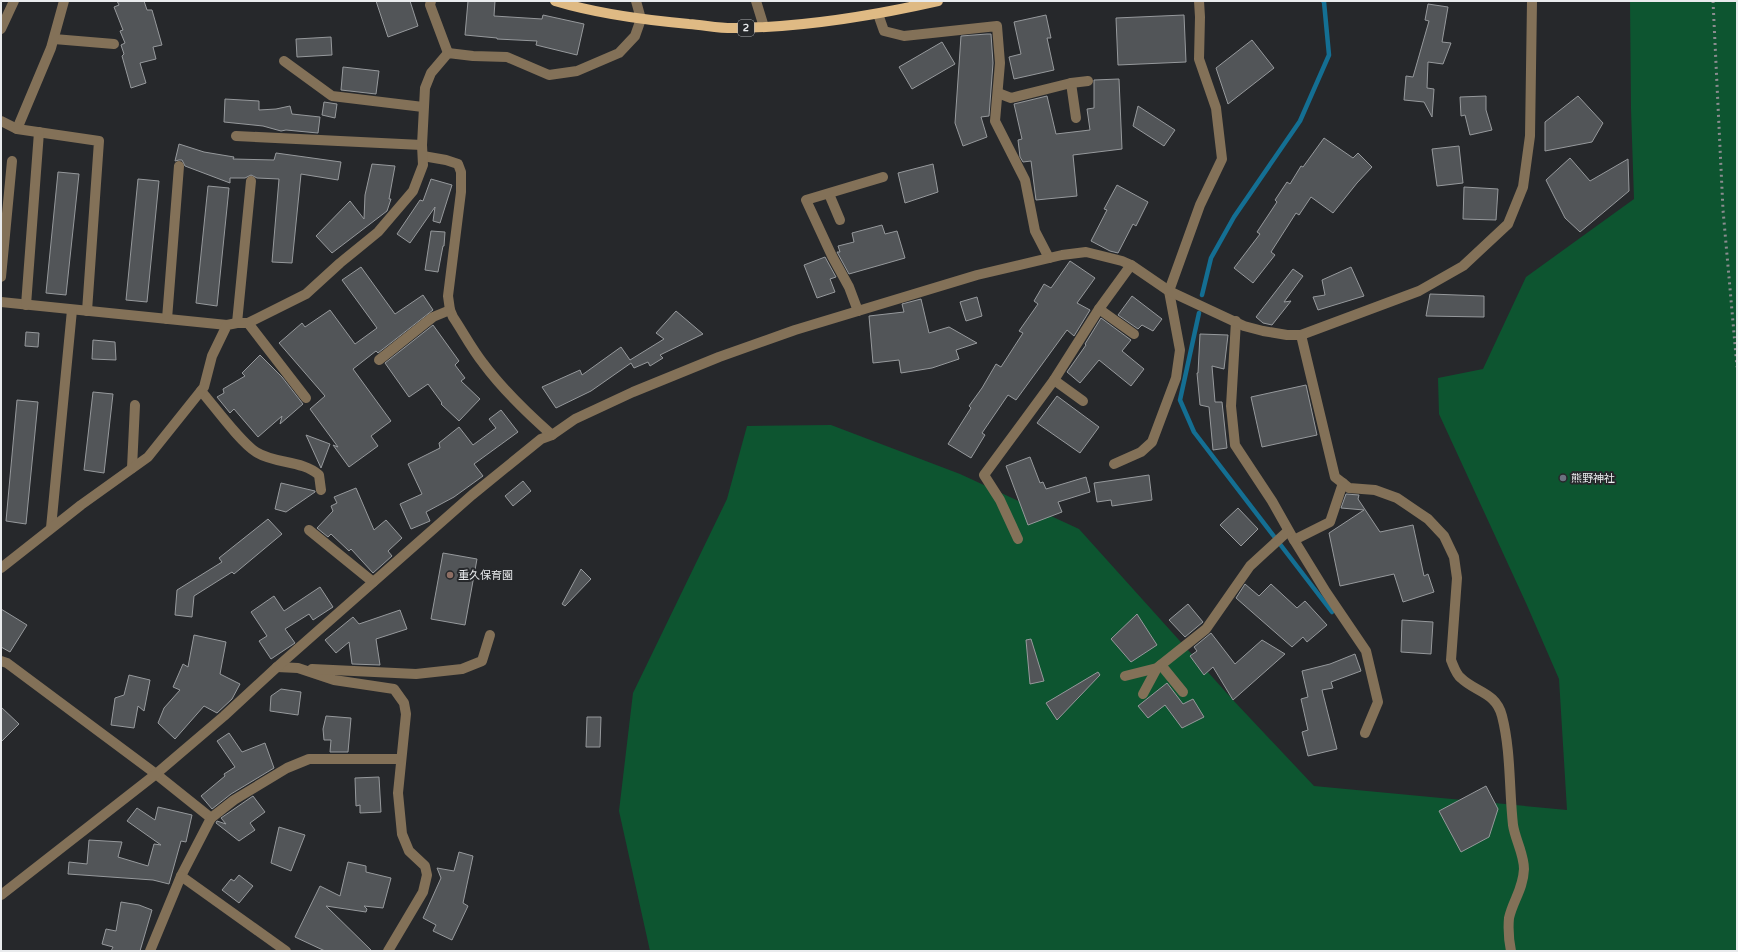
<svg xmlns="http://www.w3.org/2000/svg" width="1738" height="952" font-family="'Varela Round','Noto Sans JP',sans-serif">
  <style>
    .green { fill: #0d5530 }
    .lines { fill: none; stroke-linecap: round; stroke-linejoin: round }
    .stream { stroke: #146f93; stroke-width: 4.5 }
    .building { fill: #525558; stroke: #96999c }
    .minor { stroke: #837158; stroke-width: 10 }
    .major { stroke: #dfba84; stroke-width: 10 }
    .rail { stroke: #8a8c8f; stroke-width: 3; stroke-dasharray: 2 4; stroke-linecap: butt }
    .worship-dot { fill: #6b7280; stroke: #26282b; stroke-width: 1.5 }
    .education-dot { fill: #8d6e63; stroke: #26282b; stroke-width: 1.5 }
    .labels { text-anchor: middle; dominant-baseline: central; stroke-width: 4; stroke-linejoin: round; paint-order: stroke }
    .shield { fill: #26282b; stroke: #aeb0b3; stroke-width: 1 }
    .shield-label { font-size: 10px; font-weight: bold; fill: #e9ebed }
    .poi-label { font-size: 11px; fill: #e9ebed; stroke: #26282b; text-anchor: start }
  </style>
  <rect width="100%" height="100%" fill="#26282b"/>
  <path class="green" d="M1630,1H1737V951H650L619,811L633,693L727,499L747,426L831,425L960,474L1079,529L1233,700L1314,786L1567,810L1559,679L1526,603L1439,414L1438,378L1483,369L1526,277L1634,199L1631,109Z"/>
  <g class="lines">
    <g class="stream">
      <path d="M1202,295L1211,258L1234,217L1300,121L1329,55L1324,2L1323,1"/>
      <path d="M1199,313L1180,400L1194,432L1332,612"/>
    </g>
  </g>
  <g class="building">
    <path d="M117,1H144L147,10H152L162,45L153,47L156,59L140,63L146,83L131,88L122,56L124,54L121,45L125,43L120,31L123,30L114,7L119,5Z"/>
    <path d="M376,1H410L418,26L388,37Z"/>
    <path d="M468,1H495L494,16L542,19L543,15L584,24L577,55L536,45L537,41L497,39V38L465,35Z"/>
    <path d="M1428,4L1448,7L1442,42L1451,43L1443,64L1428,62L1427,88L1434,89L1432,117L1424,102L1404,100L1406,76L1413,77L1429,21L1425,20Z"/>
    <path d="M1046,15L1051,38H1047L1054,70L1014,79L1009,57L1021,54L1014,22Z"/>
    <path d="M1184,15L1186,62L1118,65L1116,18Z"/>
    <path d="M987,34H991L993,63L989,116L981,117L987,137L963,146L955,123L961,36Z"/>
    <path d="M331,37L332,55L297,57L296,39Z"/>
    <path d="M1252,40L1274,68L1228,104L1216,68Z"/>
    <path d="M942,42L955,64L912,89L899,67Z"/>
    <path d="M343,67L379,71L376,94L341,90Z"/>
    <path d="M1119,79L1122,149L1073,155L1077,196L1036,200L1031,161L1023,162L1020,157L1018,140L1022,139L1014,104L1047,96L1056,134L1090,130L1087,109L1094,108V80Z"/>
    <path d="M1486,96V110L1492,130L1470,135L1465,115L1461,116L1460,97Z"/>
    <path d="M1578,96L1603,123L1592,142L1545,151V122Z"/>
    <path d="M225,99L259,101V110L276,109L290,106L292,114L320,117L318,133L286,130L281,131L263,126L224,122Z"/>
    <path d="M324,102L337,104L335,118L322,115Z"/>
    <path d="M1138,106L1175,130L1164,146L1133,126Z"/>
    <path d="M1324,138L1353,158L1358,153L1372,167L1357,183L1333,213L1311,197L1299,215L1296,213L1271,252L1275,255L1253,283L1234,268L1260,234L1257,232L1277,202L1275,200L1287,182L1290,184L1301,166L1303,167Z"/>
    <path d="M179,144L204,152L234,157L233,159L274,160L276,153L341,162L338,180L301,174L292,263L272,262L279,179L257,178L251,175L245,178H230V183L185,166L182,160H179L175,161Z"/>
    <path d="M1459,146L1463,183L1437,186L1432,149Z"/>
    <path d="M1570,158L1590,181L1628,159L1629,191L1580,232L1565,218L1546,180Z"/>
    <path d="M372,164L395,166L389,199H391L387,211L332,253L316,236L350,201L364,219L365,195Z"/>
    <path d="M933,164L938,192L905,203L898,173Z"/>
    <path d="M58,172L79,174L66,295L46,293Z"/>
    <path d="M138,179L159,181L147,302L126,300Z"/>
    <path d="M431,179L452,185L440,223L433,221L435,207L410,243L397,234L420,200L423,201Z"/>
    <path d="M1117,185L1148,202L1136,226L1133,224L1118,253L1110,251L1091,241L1107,210L1104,209Z"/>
    <path d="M208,186L229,188L217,306L196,303Z"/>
    <path d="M1464,187L1498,189L1496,220L1463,219Z"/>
    <path d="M882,225L885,234L897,231L905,258L849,274L837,252H840L838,246L854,242L852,233Z"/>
    <path d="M431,231L445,232L444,246H443L438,272L425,270Z"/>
    <path d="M825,257L836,277L830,279L835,292L817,298L804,265Z"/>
    <path d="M1070,261L1095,278L1077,303L1090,310L1074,336L1067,330L1016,400L1008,395L982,433L985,435L971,458L948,444L971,408L969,406L982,388L996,364L1001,367L1023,333L1019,331L1038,304L1034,301L1044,284L1051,288Z"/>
    <path d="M361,267L395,314L423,295L433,310L378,353L376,351L353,369L391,421L371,436L378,446L349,467L333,445L338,447L310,409L325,396L279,343L302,323L305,327L330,310L355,344L377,328L342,280Z"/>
    <path d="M1351,267L1364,296L1318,310L1313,297L1325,295L1322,280Z"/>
    <path d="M1293,269L1303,276L1284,302L1291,301L1272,325L1263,323L1256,317Z"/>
    <path d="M1430,294L1484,296V317L1426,316Z"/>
    <path d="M1132,296L1162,319L1153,331L1142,325L1138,329L1118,315Z"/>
    <path d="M977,297L982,316L966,321L960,302Z"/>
    <path d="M921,299L929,333L949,327L977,343L956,350L959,359L932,368L901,373L899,360L873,363L869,316L904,312L902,304Z"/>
    <path d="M676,311L703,334L660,355L663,358L650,366L648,362L634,368L631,363L591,391L556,408L542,387L580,370L582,375L621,347L630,360L664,339L656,333Z"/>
    <path d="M1101,318L1131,340L1122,351L1144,369L1131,386L1099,360L1080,383L1067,372L1086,345L1085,344Z"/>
    <path d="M433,325L459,361L455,365L465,378L461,381L480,399L459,421L441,404L442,403L428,384L409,397L385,363Z"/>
    <path d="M26,332L39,333L38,347L25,346Z"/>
    <path d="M1200,334L1228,335L1224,369L1212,366L1215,402H1222L1227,448L1213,450L1209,407L1200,405L1197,373H1198Z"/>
    <path d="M93,340L115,342L116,360L92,359Z"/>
    <path d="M260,355L282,377L303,404L280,424L282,416L258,437L234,409L230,413L217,397L224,393L223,389L245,376L242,373Z"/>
    <path d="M1306,385L1317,435L1262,447L1251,397Z"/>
    <path d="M93,392L113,394L104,473L84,470Z"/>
    <path d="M1057,396L1099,427L1080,453L1037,423Z"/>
    <path d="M17,400L38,402L26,524L6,521Z"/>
    <path d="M501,410L518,432L474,464L483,476L454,497L426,512L430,521L411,529L400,504L422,494L408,464L440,448L439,443L459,427L473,445L496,428L489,419Z"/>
    <path d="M306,435L330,444L321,468Z"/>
    <path d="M1030,457L1040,483L1043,482L1046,489L1086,477L1090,492L1058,502L1062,512L1028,525L1006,466Z"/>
    <path d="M1149,475L1152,500L1112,506L1111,500L1097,502L1094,483Z"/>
    <path d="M523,481L531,491L513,506L505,496Z"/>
    <path d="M281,483L315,491V492L286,512L275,509Z"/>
    <path d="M356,488L374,530L386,520L402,538L388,551L392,556L373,573L351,549L349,551L331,534L328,537L317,528L333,511L331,506L337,503L334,497Z"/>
    <path d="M1346,494L1359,495L1358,499L1380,532L1413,525L1424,576L1428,574L1434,592L1403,602L1394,574L1340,586L1329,533L1364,510L1341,508Z"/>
    <path d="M1238,508L1258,529L1241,546L1220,525Z"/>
    <path d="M268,519L282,534L234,574L232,572L194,596L192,617L175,615L177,590L222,562L219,558Z"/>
    <path d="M443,553L477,559L465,625L431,619Z"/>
    <path d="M581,569L591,579L565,606L562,604Z"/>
    <path d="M1245,584L1259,596L1271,584L1297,608L1305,601L1327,625L1307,642L1303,637L1292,647L1236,598Z"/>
    <path d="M320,587L333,607L313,620L309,614L285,629L295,643L271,659L259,641L267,636L251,612L274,596L284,611Z"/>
    <path d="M1188,604L1203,622L1185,637L1169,620Z"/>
    <path d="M1,609L27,625L10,652L1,647Z"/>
    <path d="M400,610L407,629L376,639L380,665L352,664L349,642L336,653L325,640L353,617L359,624Z"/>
    <path d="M1137,614L1157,645L1131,662L1111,639Z"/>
    <path d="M1402,620L1433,622L1431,654L1401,652Z"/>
    <path d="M1211,633L1235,664L1262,640L1285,654L1233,700L1213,667L1204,675L1190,656L1197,651L1194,647Z"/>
    <path d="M194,635L226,642L220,674L240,684L232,699L217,713L204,706L175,739L158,723L164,708L180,690L173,687L183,664L188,667Z"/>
    <path d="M1031,639L1044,681L1030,684L1026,640Z"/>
    <path d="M1355,654L1361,671L1331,682L1333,688L1322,690L1337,749L1308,756L1302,732L1308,730L1301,699L1308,697L1302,671L1330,664Z"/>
    <path d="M1098,672L1100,675L1057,720L1046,703Z"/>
    <path d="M129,675L150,680L144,711L138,706L134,728L111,725L115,698L124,695Z"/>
    <path d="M1167,683L1183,704L1193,699L1204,717L1182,728L1165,705L1148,718L1138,706Z"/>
    <path d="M281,689L301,692L298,715L270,711L271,696Z"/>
    <path d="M1,707L19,724L1,742Z"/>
    <path d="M326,716L351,718L348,752H330L331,740H324L323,729Z"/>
    <path d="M587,717H601L600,747H586Z"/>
    <path d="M229,733L242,752L265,743L274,768L231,794L212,809L201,796L225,776L224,774L235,767L217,741Z"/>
    <path d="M379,777L381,812L360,813V805L356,806L355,778Z"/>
    <path d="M1486,786L1498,809L1489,837L1461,852L1439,811Z"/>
    <path d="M253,796L265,812L250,823L255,830L239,841L216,823L217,821L226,824L221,818Z"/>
    <path d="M158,807L192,815L186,842L181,841L169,884L153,880L68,874L69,862L87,864L89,840L122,842L118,857L148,866L154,844L161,845L127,821L137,808L155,820Z"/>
    <path d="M279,827L305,835L291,871L271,863Z"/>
    <path d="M459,852L473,856L463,903L468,906L452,940L433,931L436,925L423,918L441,878L437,868L454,871Z"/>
    <path d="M348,862L366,866V872L391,878L383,908L364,906L367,909L366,912L326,906L372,951H325L295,937L320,886L340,896Z"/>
    <path d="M239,875L253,886L239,903L222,890L231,879L234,881Z"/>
    <path d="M121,902L139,905L152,910L140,951H111L113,947L102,944L106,929L116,931Z"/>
  </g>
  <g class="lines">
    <g class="minor">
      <path d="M431,1L430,5L448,53"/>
      <path d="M756,1L764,27"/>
      <path d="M878,14L884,31L904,36L997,26L1000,63L995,121L1025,180L1035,231L1049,258"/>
      <path d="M1,29L14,1"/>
      <path d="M54,39L114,44"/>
      <path d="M284,61L332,96L423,107"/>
      <path d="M1071,83L1076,118"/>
      <path d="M998,93L1011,98L1071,83L1088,81"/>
      <path d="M1,121L17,129L99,141L87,311"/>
      <path d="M17,129L51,48L64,1"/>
      <path d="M236,136L422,145"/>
      <path d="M423,156L446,160L458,164L461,172V192L448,296L450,310L453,317C463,332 472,349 483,363C503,390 527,413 552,435"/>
      <path d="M829,194L840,220"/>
      <path d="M1,277L12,161"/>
      <path d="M1,302L227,325"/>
      <path d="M26,305L39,132"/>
      <path d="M1099,309L1134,334"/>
      <path d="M858,311L849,287L832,256L806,200L883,177"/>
      <path d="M167,319L179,166"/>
      <path d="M1236,321L1231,406L1235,445L1272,501L1294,540L1326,592L1366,651L1378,702L1365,733"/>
      <path d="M237,323L251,181"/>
      <path d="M248,323L306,398"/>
      <path d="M1301,335L1335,477L1349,488L1375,490L1397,498L1428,519L1444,536L1454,557L1457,578L1451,660C1454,667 1456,674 1461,678C1475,692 1496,692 1502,716C1511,751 1509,789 1513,825C1515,839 1524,854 1524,869C1523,890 1513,900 1509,918C1508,929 1509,941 1511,951"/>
      <path d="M379,360L433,317L450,310"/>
      <path d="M1054,380L1083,401"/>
      <path d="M201,391C215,407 240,442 256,452C275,464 302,460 319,475L321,490"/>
      <path d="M1114,464L1141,452L1152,442L1176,378L1180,350L1169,291L1200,205L1222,159L1216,108L1199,59L1200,17L1199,1"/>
      <path d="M132,468L135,405"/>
      <path d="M51,528L72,310"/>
      <path d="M309,530L373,582"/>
      <path d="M1018,539L1000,500L984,475L1054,380L1099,309L1131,265"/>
      <path d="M1294,540L1330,522L1343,483"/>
      <path d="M1,568L81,505L148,457L204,387L212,356L227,325L237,323H248L306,294L340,263L378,232L413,191L423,165L422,145L425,88L431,73L448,53L473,56L507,57L549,75L577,71L619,53L635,36L641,19L636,1"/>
      <path d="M1,661L7,663L156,774L211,818L181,876L150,951"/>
      <path d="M1161,665L1183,692"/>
      <path d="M277,667L298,668L334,680L394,689L404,703L406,714L398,793L402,834L409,851L425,866L427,875L423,892L388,951"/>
      <path d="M312,669L416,674L462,669L482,661L490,635"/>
      <path d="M1125,676L1157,668L1206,629L1250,566L1288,531"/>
      <path d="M1143,694L1157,668"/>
      <path d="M211,818L234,800L287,768L309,759H400"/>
      <path d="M181,876L286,951"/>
      <path d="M1,895L156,774L224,716L277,667L472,495L541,439L552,435L575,419L633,392L719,357L795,330L977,275L1062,255L1086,252L1122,261L1131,265L1169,291L1244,326L1263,331L1287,335H1301L1419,291L1463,266L1508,224L1523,187L1530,136L1532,1"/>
    </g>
    <path class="major" d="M555,1C598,14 644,20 689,24C705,25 721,29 737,28C805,27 872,16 938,1"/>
    <path class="rail" d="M1713,1L1723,210L1737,367"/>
  </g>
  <circle class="worship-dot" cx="1563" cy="478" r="4"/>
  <circle class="education-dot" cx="450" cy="575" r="4"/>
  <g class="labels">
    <rect class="shield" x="738" y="20" width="16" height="16" rx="3"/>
    <g class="shield-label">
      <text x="746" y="28">2</text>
    </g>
    <g class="poi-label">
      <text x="1571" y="478">熊野神社</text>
      <text x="458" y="575">重久保育園</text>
    </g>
  </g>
  <rect width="1738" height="952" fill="none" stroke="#e9ebed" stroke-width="4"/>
</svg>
